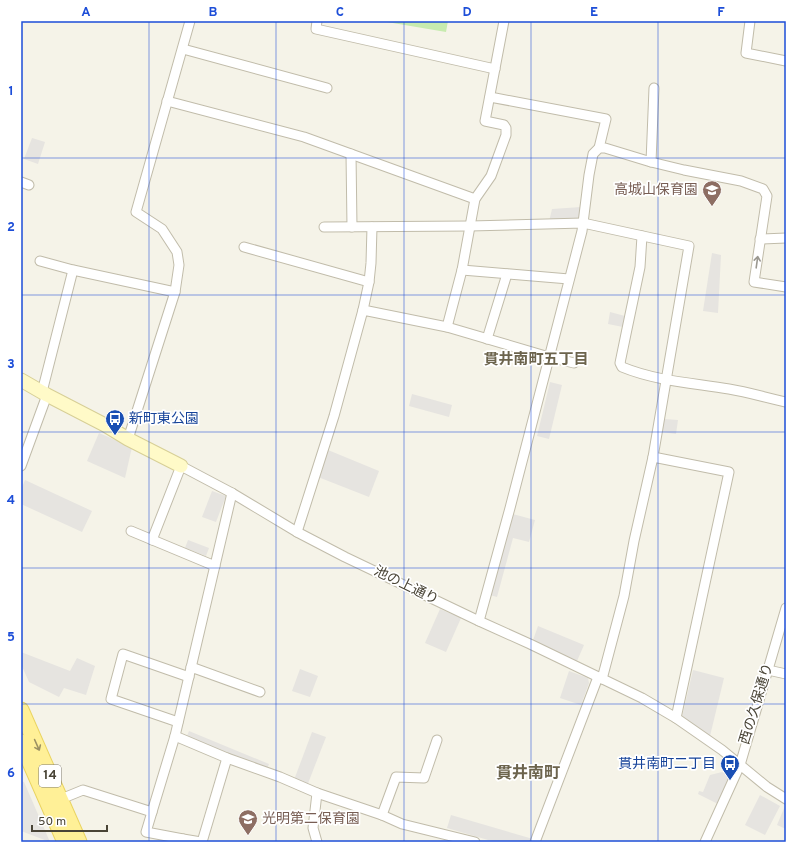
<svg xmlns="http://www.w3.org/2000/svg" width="807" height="863" font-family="Overpass,'Noto Sans JP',sans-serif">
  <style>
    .green { fill: #c7ebaf }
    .parking { fill: #e6e4e0 }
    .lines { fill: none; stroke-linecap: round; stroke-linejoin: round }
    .street-casing { stroke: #c1bcaa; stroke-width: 11 }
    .secondary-casing { stroke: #d7cf96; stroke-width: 15 }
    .primary-casing { stroke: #ead461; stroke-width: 17 }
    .street { stroke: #fff; stroke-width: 9 }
    .secondary { stroke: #fffac8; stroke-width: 13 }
    .primary { stroke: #fff097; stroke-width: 15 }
    .oneway { stroke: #9b9890 }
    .oneway2 { stroke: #9b9162 }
    .grid { fill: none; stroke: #1d4ed8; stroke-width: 1; stroke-opacity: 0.55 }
    .labels { text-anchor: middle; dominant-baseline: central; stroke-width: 3.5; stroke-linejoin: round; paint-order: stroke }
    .shield { fill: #fff; stroke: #807c72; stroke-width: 1 }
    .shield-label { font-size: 13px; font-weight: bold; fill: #494436 }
    .education-label { font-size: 14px; fill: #785e54; stroke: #fff; text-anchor: end }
    .transit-label { font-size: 14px; fill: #164399; stroke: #fff; text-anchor: start }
    .street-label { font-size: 14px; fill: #494436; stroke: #fff }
    .neighbourhood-label { font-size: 15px; font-weight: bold; fill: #6c644d; stroke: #fff }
    .quarter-label { font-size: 16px; font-weight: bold; fill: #6c644d; stroke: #fff }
    .neatline { fill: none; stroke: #1d4ed8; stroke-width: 1.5 }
    .grid-label { font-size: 13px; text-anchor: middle; font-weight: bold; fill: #1d4ed8 }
  </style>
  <rect width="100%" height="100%" fill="#f5f3e8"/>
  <path class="green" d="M381,21H448L446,32Z"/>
  <g class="parking">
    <path d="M32,138L45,142L38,164L24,159Z"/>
    <path d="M581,207L582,220L549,222L552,209Z"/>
    <path d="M712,253L721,255L718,313L703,311Z"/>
    <path d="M610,312L625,316L623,327L608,324Z"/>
    <path d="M550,382L562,385L549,439L537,436Z"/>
    <path d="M412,394L452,405L449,417L409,406Z"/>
    <path d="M664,419L678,420L676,434L662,432Z"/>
    <path d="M99,433L132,447L125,478L87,461Z"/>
    <path d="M328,450L379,471L369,497L318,477Z"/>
    <path d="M25,480L92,511L82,532L21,504V490Z"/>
    <path d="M212,491L226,496L216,522L202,517Z"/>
    <path d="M505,512L535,520L529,542L513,538L497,597L483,593Z"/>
    <path d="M188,540L209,548L206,556L185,548Z"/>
    <path d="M440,609L461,618L446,652L425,643Z"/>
    <path d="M538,626L584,645L577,661L532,643Z"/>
    <path d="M21,652L70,671L77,658L95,666L86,695L64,688L59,697L29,682L21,664Z"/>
    <path d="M300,669L318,676L310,697L292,691Z"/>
    <path d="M693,670L724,678L710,736L682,717Z"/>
    <path d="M569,671L588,678L589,683L581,705L560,698Z"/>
    <path d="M189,731L269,764L267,769L187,736Z"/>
    <path d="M312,732L326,737L307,786L294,780Z"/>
    <path d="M722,772L731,777L718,804L698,794L699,791L703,792L710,775Z"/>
    <path d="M21,781L24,782L50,842L21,831Z"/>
    <path d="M760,795L780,806L765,835L745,825Z"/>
    <path d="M785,806H786V829L777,825Z"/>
    <path d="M451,815L533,839L532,842H495L447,828Z"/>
  </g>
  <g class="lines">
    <g class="street-casing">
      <g id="street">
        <path d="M317,21L316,29L495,69"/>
        <path d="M750,21L746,53L786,61"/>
        <path d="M183,49L327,88"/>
        <path d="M490,97L606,119L599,148"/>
        <path d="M167,101L304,137L475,199"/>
        <path d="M351,154L352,227"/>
        <path d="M651,162L654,88"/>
        <path d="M21,182L29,185"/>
        <path d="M324,227L470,226L583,223L689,246L653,457L634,541L624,596L602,679"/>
        <path d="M642,236L640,267L627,329L620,363L622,367C656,381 693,383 729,389C748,392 767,398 786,402"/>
        <path d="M760,239L786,238"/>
        <path d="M244,247L369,282"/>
        <path d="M40,261L73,270L175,292"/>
        <path d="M462,270L569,279"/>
        <path d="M363,310L369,282L371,263L372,227"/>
        <path d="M447,327L462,270L475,199L491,176L506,135V128L504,125L485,121L504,21"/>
        <path d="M487,339L507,274"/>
        <path d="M42,392L73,270"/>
        <path d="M128,439L175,292L179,265L177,252L162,229L136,212L190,21"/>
        <path d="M653,457L729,472L676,718"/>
        <path d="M21,466L47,395"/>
        <path d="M131,531L215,566"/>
        <path d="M297,532L334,416L363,310L447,327L549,357L574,363"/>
        <path d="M152,540L181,466L232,493L297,532L345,557L479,621L530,644L642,698L676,718L722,750L767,787L786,799"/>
        <path d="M479,621L510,508L582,231L589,175L593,154L599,148H605L651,162L684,170L741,181L763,189L767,196L754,282L786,287"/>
        <path d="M191,667L260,692"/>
        <path d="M768,670L786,674"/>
        <path d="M178,722L111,699L123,654L189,677"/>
        <path d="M175,736L227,758L280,777L317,793L313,828L317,842"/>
        <path d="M317,793L382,815L402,824L475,842"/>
        <path d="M61,799L83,790L152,812"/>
        <path d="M382,815L396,777L424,778L437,740"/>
        <path d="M183,839L146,832L152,812L175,736L232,493"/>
        <path d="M183,842V839L201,842"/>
        <path d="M202,842L227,758"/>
        <path d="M535,842L598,677"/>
        <path d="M705,842L740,765L786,608"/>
      </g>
    </g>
    <g class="secondary-casing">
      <path id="secondary" d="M21,380L47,395L105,425L128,439L181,466"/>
    </g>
    <g class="primary-casing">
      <g id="primary">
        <path d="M21,710L79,842"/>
        <path d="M21,742L65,842"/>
      </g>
    </g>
    <use href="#street" class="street"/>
    <use href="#secondary" class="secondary"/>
    <use href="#primary" class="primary"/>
  </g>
  <defs><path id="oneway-shaft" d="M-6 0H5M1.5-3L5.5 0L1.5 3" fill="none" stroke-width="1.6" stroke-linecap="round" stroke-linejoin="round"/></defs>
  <use class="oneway" href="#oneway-shaft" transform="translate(757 262) rotate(-82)"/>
  <use class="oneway2" href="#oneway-shaft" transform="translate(37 745) rotate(66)"/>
  <path class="grid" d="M149,21V842M276,21V842M404,21V842M531,21V842M658,21V842M21,158H786M21,295H786M21,432H786M21,568H786M21,704H786"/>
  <defs>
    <g id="school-pin" transform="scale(1)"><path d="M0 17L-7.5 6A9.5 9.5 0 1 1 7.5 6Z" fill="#8d6e63" stroke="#fff"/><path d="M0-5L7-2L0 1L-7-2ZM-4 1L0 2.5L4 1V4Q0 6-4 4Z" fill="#fff"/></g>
    <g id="bus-pin" transform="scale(1)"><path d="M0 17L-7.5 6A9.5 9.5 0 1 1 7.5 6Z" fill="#1a4fb4" stroke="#fff"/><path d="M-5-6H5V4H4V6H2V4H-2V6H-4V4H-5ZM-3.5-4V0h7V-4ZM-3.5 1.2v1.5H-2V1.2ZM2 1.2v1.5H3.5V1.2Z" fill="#fff"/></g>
  </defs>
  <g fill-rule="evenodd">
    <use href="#school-pin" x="712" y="190"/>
    <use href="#bus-pin" x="115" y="419"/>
    <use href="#bus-pin" x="730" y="764"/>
    <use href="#school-pin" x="248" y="819"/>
  </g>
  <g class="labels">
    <rect class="shield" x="39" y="765" width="22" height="22" rx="3"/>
    <g class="shield-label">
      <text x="50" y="776">14</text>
    </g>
    <g class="education-label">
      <text x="698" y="190">高城山保育園</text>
      <text x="262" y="819" text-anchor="start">光明第二保育園</text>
    </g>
    <g class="transit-label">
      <text x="129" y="419">新町東公園</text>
      <text x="716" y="764" text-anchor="end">貫井南町二丁目</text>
    </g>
    <g class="street-label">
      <text transform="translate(406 586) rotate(26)">池の上通り</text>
      <text transform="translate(757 704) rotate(-73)">西の久保通り</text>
    </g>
    <g class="neighbourhood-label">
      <text x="536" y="360">貫井南町五丁目</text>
    </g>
    <g class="quarter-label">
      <text x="528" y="774">貫井南町</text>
    </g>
  </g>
  <rect width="807" height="863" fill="none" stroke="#ffffff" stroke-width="44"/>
  <path d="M32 825v6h75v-6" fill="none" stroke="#494436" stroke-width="2"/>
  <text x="38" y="825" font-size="12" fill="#494436" stroke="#ffffff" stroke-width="3" paint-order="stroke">50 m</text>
  <rect x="22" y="22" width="763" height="819" class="neatline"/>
  <g class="grid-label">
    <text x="86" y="16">A</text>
    <text x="213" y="16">B</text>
    <text x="340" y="16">C</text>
    <text x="467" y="16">D</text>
    <text x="594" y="16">E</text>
    <text x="721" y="16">F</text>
    <text x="11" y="95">1</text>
    <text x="11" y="231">2</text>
    <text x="11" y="368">3</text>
    <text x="11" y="504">4</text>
    <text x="11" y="641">5</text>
    <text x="11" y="777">6</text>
  </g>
</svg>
